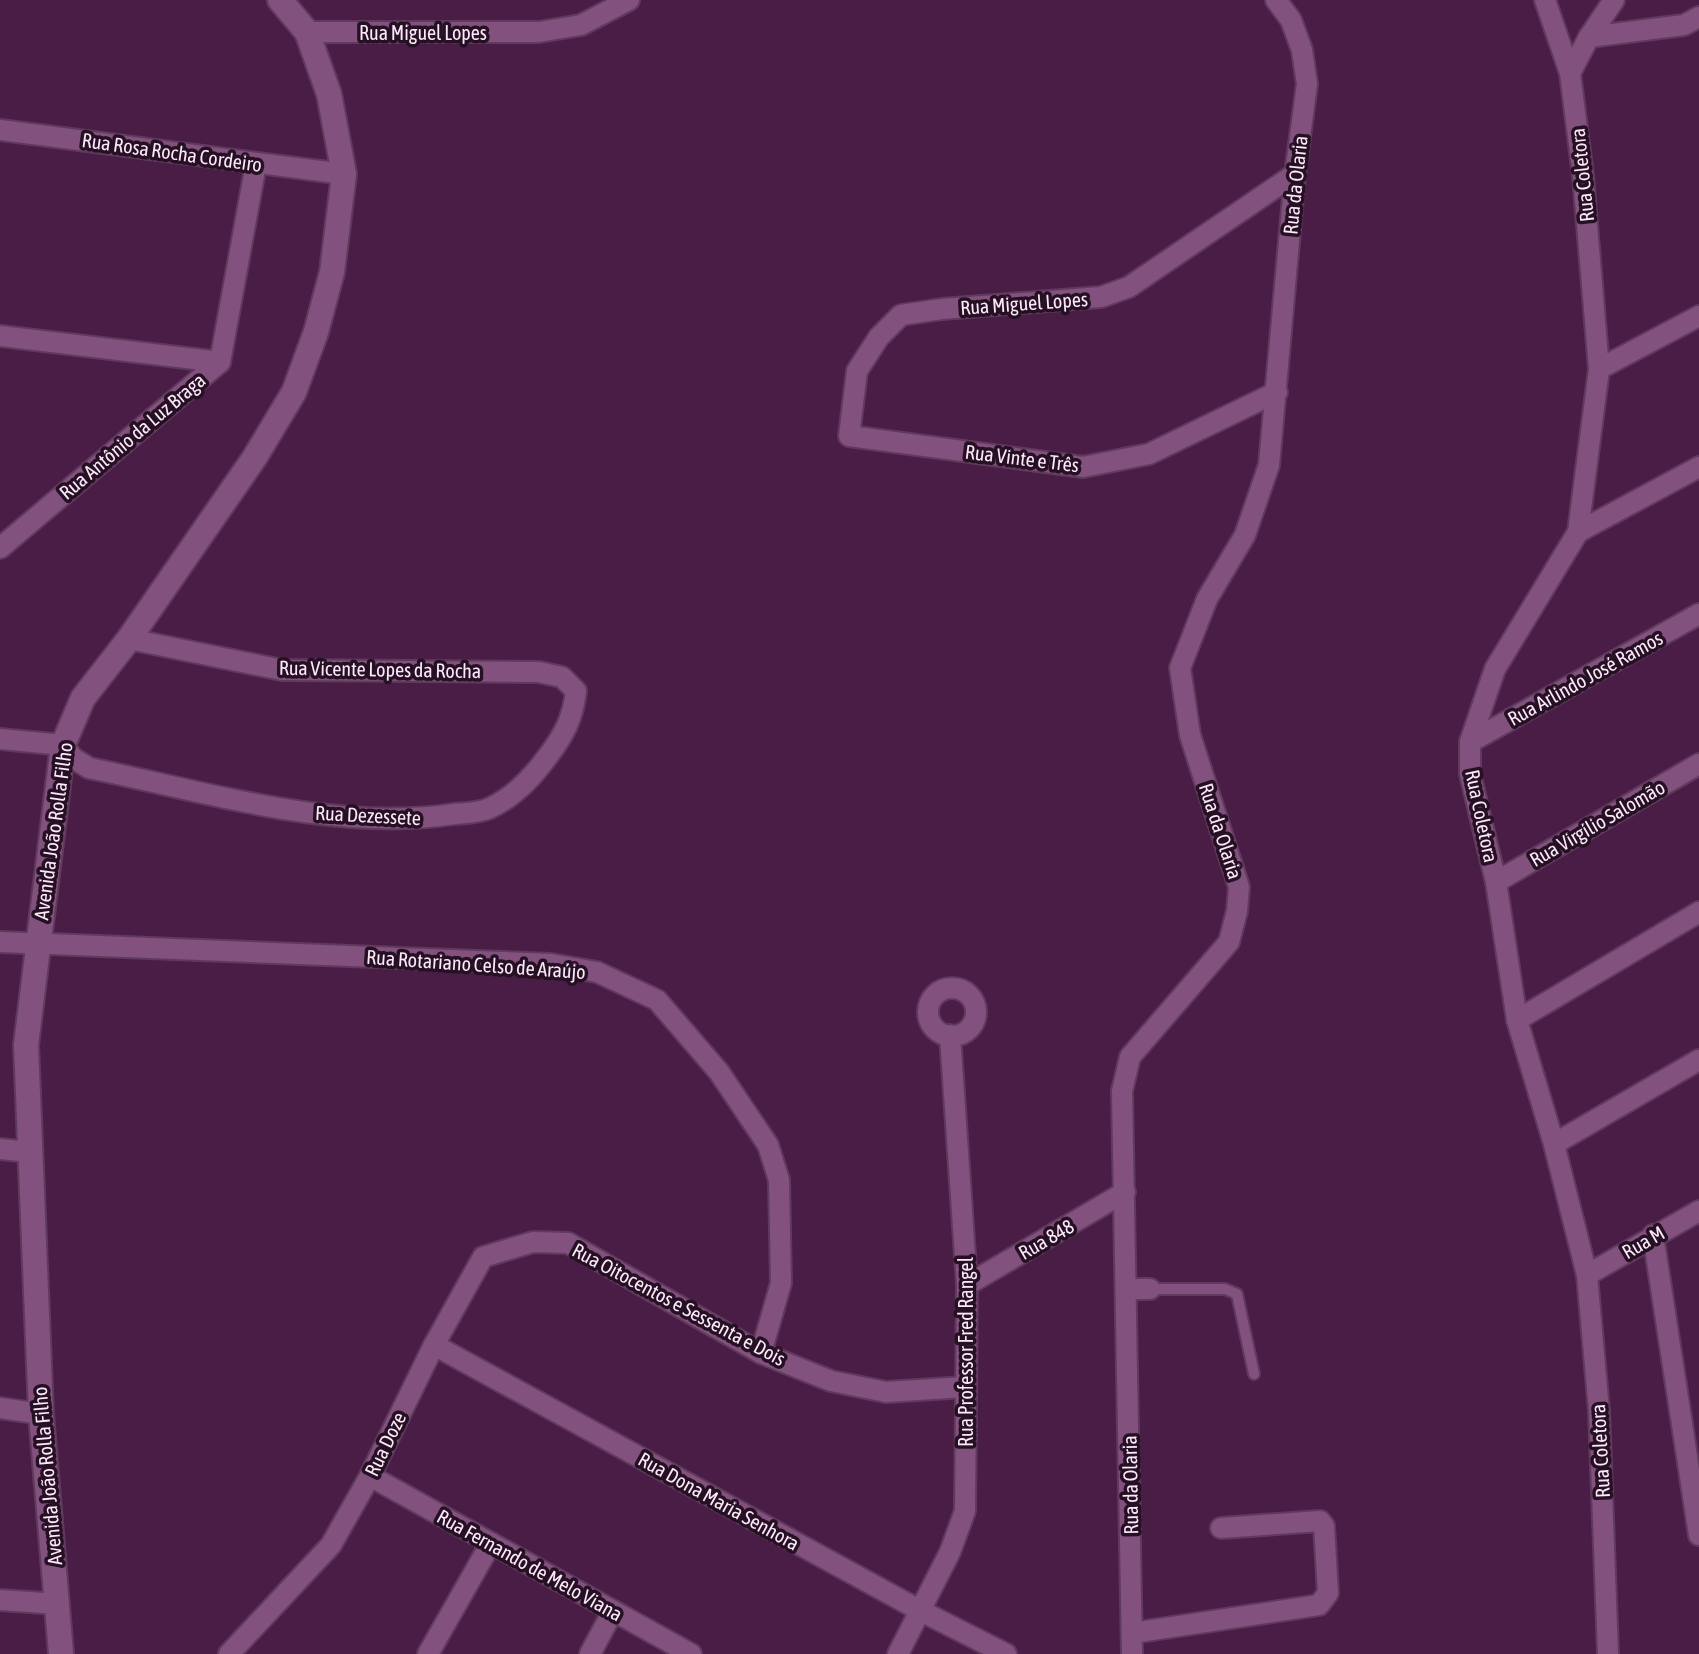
<svg xmlns="http://www.w3.org/2000/svg" width="1699" height="1654" font-family="'Asap Condensed',sans-serif">
  <style>
    .lines { fill: none; stroke-linecap: round; stroke-linejoin: round }
    .lane-casing { stroke: #603a5d; stroke-width: 14 }
    .street-casing { stroke: #603a5d; stroke-width: 24 }
    .secondary-casing { stroke: #603a5d; stroke-width: 28 }
    .lane { stroke: #82517d; stroke-width: 10 }
    .street { stroke: #82517d; stroke-width: 20 }
    .secondary { stroke: #82517d; stroke-width: 24 }
    .labels { text-anchor: middle; dominant-baseline: central; stroke-width: 7; stroke-linejoin: round; paint-order: stroke }
    .street-label { font-size: 20px; fill: #fde7fa; stroke: #251123 }
  </style>
  <rect width="100%" height="100%" fill="#4a1d46"/>
  <g class="lines">
    <g class="lane-casing">
      <path id="lane" d="M1150,1289H1225L1237,1294L1254,1374"/>
    </g>
    <g class="street-casing">
      <g id="street">
        <path d="M1545,0L1570,73L1583,176L1599,369L1578,532L1495,669L1470,742V774L1496,882L1517,1020L1554,1144L1587,1275L1599,1411L1608,1654"/>
        <path d="M307,32H539L581,25L629,0"/>
        <path d="M1589,37L1684,25L1699,17"/>
        <path d="M1570,73L1589,37L1614,0"/>
        <path d="M0,130L344,174"/>
        <path d="M0,336L220,362"/>
        <path d="M1599,369L1699,316"/>
        <path d="M1277,392L1149,454L1083,467L849,436L857,371L879,337L901,315L942,309L1101,297L1129,287L1295,174"/>
        <path d="M1578,532L1699,467"/>
        <path d="M0,548L220,362L256,164"/>
        <path d="M0,739L63,745L73,758L89,768C206,792 335,832 454,814C465,813 480,813 490,808C514,797 532,778 548,756C564,735 573,718 576,691L562,677L539,672L282,670L129,639"/>
        <path d="M1470,742L1699,614"/>
        <path d="M1496,882L1699,764"/>
        <path d="M0,942L551,964L597,972L657,1000L719,1072L768,1145L779,1180L781,1283L761,1353"/>
        <circle cx="952" cy="1012" r="24"/>
        <path d="M1517,1020L1699,912"/>
        <path d="M1554,1144L1699,1060"/>
        <path d="M0,1149L29,1152"/>
        <path d="M1653,1235L1699,1535"/>
        <path d="M1587,1275L1699,1211"/>
        <path d="M967,1285L1125,1192"/>
        <path d="M1127,1289H1150"/>
        <path d="M434,1345L921,1611L1006,1654"/>
        <path d="M0,1408L41,1414"/>
        <path d="M370,1476L691,1654"/>
        <path d="M0,1600L58,1604"/>
        <path d="M1132,1633L1319,1605L1328,1593L1324,1526L1320,1521L1221,1528"/>
        <path d="M229,1654L331,1545L370,1476L434,1345L483,1257L533,1242L568,1243L761,1353L831,1381L886,1392L965,1387"/>
        <path d="M428,1654L491,1543"/>
        <path d="M590,1654L613,1611"/>
        <path d="M898,1654L950,1552L965,1511L967,1285L950,1035"/>
        <path d="M1132,1654L1122,1091L1130,1057L1229,942L1237,911L1239,887L1190,735L1180,668L1207,599L1245,535L1269,465L1295,174L1307,84L1302,50L1291,20L1276,0"/>
      </g>
    </g>
    <g class="secondary-casing">
      <path id="secondary" d="M61,1654L41,1414L26,1045L63,745L83,698L129,639L255,457L294,392L316,332L332,272L344,174L329,94L307,32L280,0"/>
    </g>
    <use href="#lane" class="lane"/>
    <use href="#street" class="street"/>
    <use href="#secondary" class="secondary"/>
  </g>
  <g class="labels">
    <g class="street-label">
      <text x="423" y="32">Rua Miguel Lopes</text>
      <text transform="translate(172 152) rotate(8)">Rua Rosa Rocha Cordeiro</text>
      <text transform="translate(1582 175) rotate(-96)">Rua Coletora</text>
      <text transform="translate(1295 185) rotate(-84)">Rua da Olaria</text>
      <text transform="translate(1024 303) rotate(-4)">Rua Miguel Lopes</text>
      <text transform="translate(132 436) rotate(-40)">Rua Antônio da Luz Braga</text>
      <text transform="translate(1022 458) rotate(7)">Rua Vinte e Três</text>
      <text transform="translate(380 669) rotate(1)">Rua Vicente Lopes da Rocha</text>
      <text transform="translate(1585 678) rotate(-29)">Rua Arlindo José Ramos</text>
      <text transform="translate(368 815) rotate(3)">Rua Dezessete</text>
      <text transform="translate(1482 816) rotate(78)">Rua Coletora</text>
      <text transform="translate(1597 823) rotate(-30)">Rua Virgílio Salomão</text>
      <text transform="translate(53 831) rotate(-82)">Avenida João Rolla Filho</text>
      <text transform="translate(1221 831) rotate(72)">Rua da Olaria</text>
      <text transform="translate(476 964) rotate(4)">Rua Rotariano Celso de Araújo</text>
      <text transform="translate(1046 1239) rotate(-30)">Rua 848</text>
      <text transform="translate(1643 1242) rotate(-30)">Rua M</text>
      <text transform="translate(679 1304) rotate(28)">Rua Oitocentos e Sessenta e Dois</text>
      <text transform="translate(965 1352) rotate(-90)">Rua Professor Fred Rangel</text>
      <text transform="translate(385 1444) rotate(-64)">Rua Doze</text>
      <text transform="translate(1600 1451) rotate(-93)">Rua Coletora</text>
      <text transform="translate(47 1476) rotate(-95)">Avenida João Rolla Filho</text>
      <text transform="translate(1130 1485) rotate(-91)">Rua da Olaria</text>
      <text transform="translate(719 1501) rotate(29)">Rua Dona Maria Senhora</text>
      <text transform="translate(530 1565) rotate(29)">Rua Fernando de Melo Viana</text>
    </g>
  </g>
</svg>
